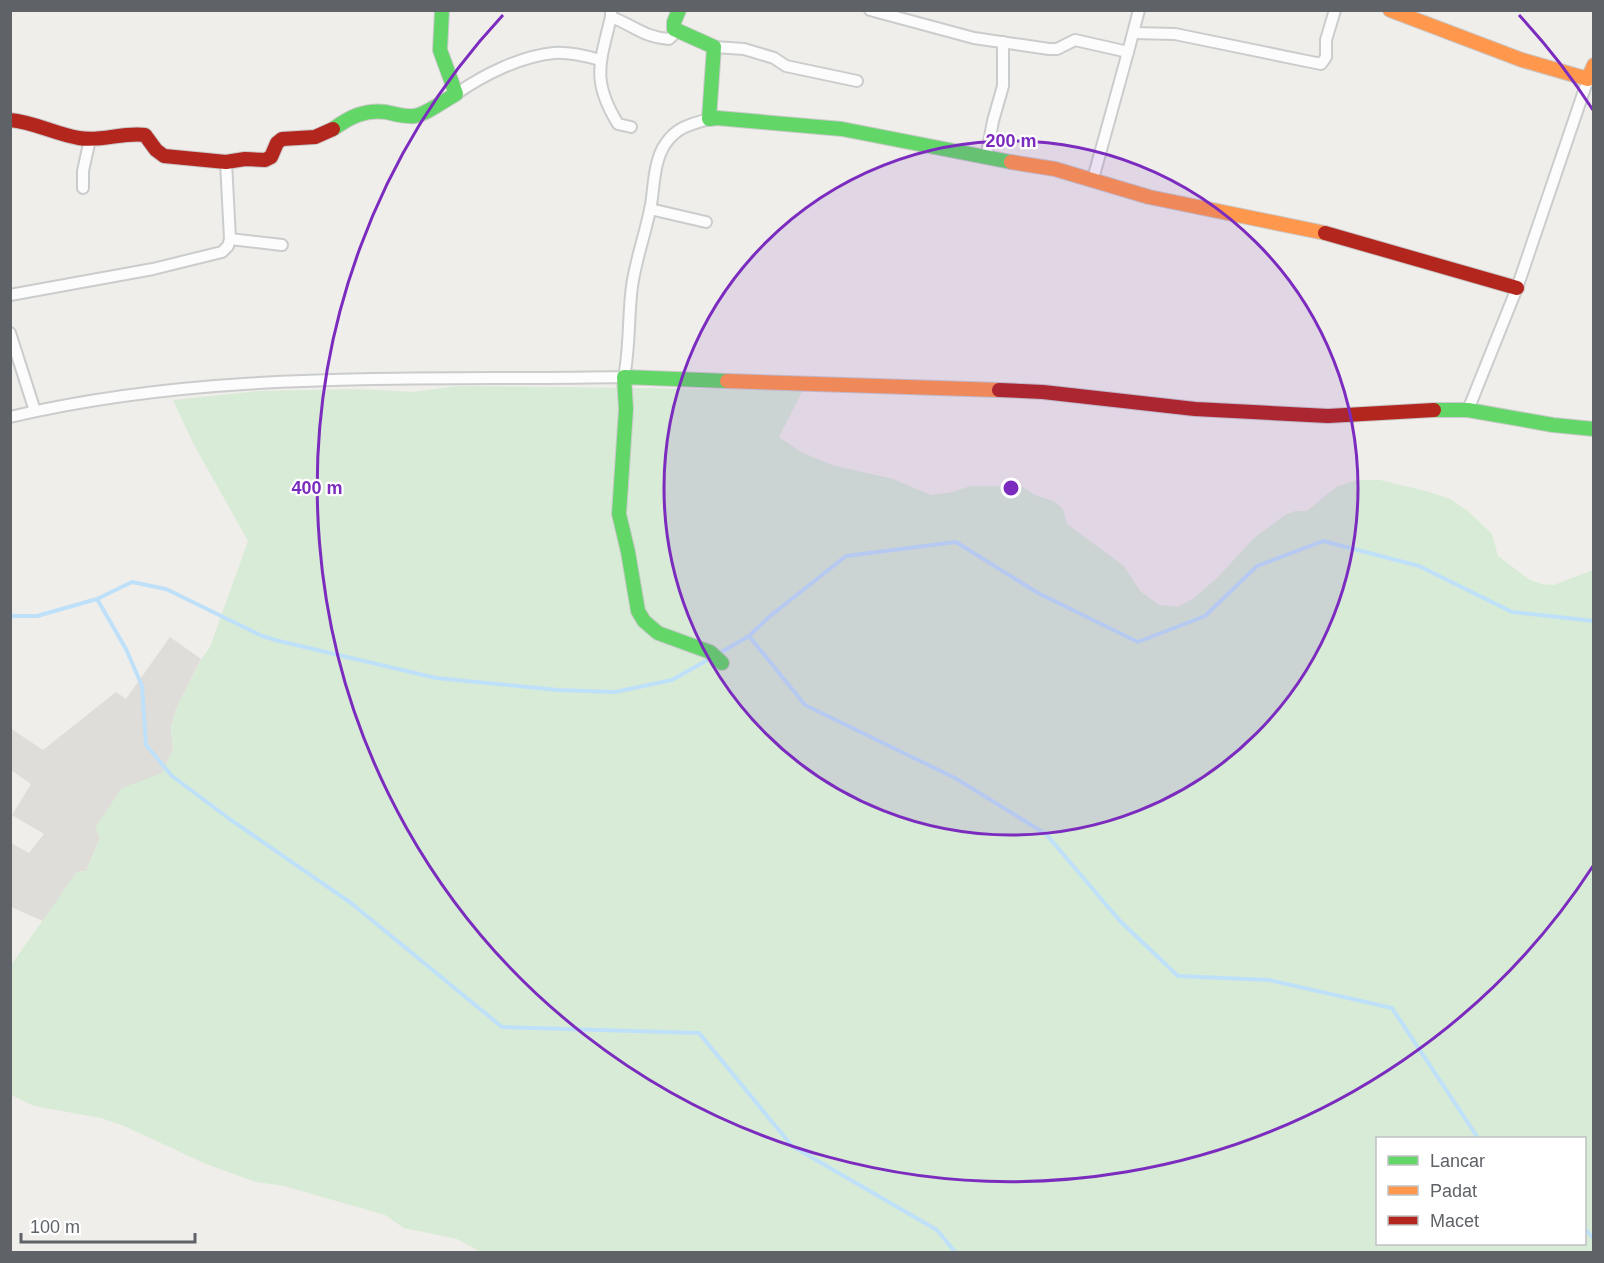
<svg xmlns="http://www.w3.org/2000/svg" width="1604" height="1263" font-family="Helvetica,sans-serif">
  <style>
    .industrial { fill: #dfddda }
    .green { fill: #d8ebd6; fill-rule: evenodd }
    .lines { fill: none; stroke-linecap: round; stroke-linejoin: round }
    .stream { stroke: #bfe0f9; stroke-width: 4 }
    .street-casing { stroke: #cbcccc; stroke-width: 14 }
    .fast-casing { stroke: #cacacb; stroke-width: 16 }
    .slow-casing { stroke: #cacacb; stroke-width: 16 }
    .jam-casing { stroke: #cacacb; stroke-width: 16 }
    .street { stroke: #fdfcfc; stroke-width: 10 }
    .fast { stroke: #63d668; stroke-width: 14 }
    .slow { stroke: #ff974d; stroke-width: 14 }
    .jam { stroke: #b3261e; stroke-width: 14 }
    .ring { fill: none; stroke: #7b2cbf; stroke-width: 3 }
    .centre { fill: #7b2cbf; stroke: #fff; stroke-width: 3 }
    .ring-label { font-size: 18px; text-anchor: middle; font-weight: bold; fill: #7b2cbf; stroke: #fff; stroke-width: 4.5; stroke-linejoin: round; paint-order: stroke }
  </style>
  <rect width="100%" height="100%" fill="#efeeea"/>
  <path class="industrial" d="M170,637L201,659L176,709L171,728L173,750L162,774L150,779L100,838L86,871L77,872L43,921L11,907V843L29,853L44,834L12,815L31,784L11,770L10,728L43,750L116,692L126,699Z"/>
  <path class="green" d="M457,386L803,390L779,437L801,452L832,465L893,479L931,495L953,492L970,486H1021L1035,495L1054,501L1063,509L1067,524L1124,566L1140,591L1159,605L1178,607L1194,598L1219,576L1254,538L1285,515L1295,511H1307L1336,487L1357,480H1380L1426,491L1450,499L1468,511L1492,534L1498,556L1530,580L1542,584L1554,585L1593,570V1252H481L457,1239L404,1228L385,1215L284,1186L256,1182L206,1164L124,1126L101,1118L34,1106L11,1095V965L77,872L86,871L100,838L95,828L122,788L162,773L173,750L171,728L176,709L201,660L210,647L248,541L193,443L173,400L259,391L357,389L413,392ZM1378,1138H1584V1244H1378Z"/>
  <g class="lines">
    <g class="stream">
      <path d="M97,599L126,649L142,686L146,745L172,776L231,820L351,903L502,1027L699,1033L792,1146L937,1230L955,1252"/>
      <path d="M10,616H37L97,599L132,582L166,589L262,636L279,641L436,678L558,690L615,692L672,680L711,658"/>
      <path d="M749,636L805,705L955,778L1046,834L1120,921L1178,976L1269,980L1392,1008L1478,1138"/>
      <path d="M718,654L749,636L769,617L846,556L956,542L1038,593L1138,642L1205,616L1257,566L1323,541L1419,566L1512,612L1594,621"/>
      <path d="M1584,1228L1594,1239"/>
    </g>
    <g class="street-casing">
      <g id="street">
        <path d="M611,10V17C633,25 643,37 669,39L676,32"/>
        <path d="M870,10L974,38L1049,49H1057L1075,40L1128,52L1139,10"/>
        <path d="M611,17C600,63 591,80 618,124L631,127"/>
        <path d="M1134,33L1175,34L1321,64L1326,57V40L1335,10"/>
        <path d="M714,47L744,49L774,58L786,66L857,81"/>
        <path d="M456,94C483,75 521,56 554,53C570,52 586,56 600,60"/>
        <path d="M986,158L993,121L1003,86V42"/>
        <path d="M1093,179L1128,52"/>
        <path d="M83,188V171L90,139"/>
        <path d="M650,209L706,222"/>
        <path d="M230,239L282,245"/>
        <path d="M10,295L153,269L222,252L228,246L230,239L226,162"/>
        <path d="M10,333L35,411"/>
        <path d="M1468,410L1517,288L1588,79L1593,81"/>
        <path d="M10,417C212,369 419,381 624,377C630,347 628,316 632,286C636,258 646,232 651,205C654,186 654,159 666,143C677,127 691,124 709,119"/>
      </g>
    </g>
    <g class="fast-casing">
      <g id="fast">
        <path d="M679,10L674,22V29L714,47L709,119L717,118L842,129L1011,162"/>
        <path d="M333,129C350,117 365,109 386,112C395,114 405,117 414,116C425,115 445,100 456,94L440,50L442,10"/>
        <path d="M1434,410H1468L1553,425L1594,429"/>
        <path d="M722,663L710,652L658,633L644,621L638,611L628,552L619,514L626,409L624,377L727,381"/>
      </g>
    </g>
    <g class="slow-casing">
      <g id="slow">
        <path d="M1390,10L1522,60L1588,79L1594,65"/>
        <path d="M1011,162L1055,169L1149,197L1325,233"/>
        <path d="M727,381L999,390"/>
      </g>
    </g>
    <g class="jam-casing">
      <g id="jam">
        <path d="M10,120C34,122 55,134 79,138C101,142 123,132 145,135L156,150L164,156L226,162L245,159L265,160L271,157L277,143L282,139L315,137L333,129"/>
        <path d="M1325,233L1517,288"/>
        <path d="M999,390L1043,392L1195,409L1328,416L1434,410"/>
      </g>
    </g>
    <use href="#street" class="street"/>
    <use href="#fast" class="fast"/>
    <use href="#slow" class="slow"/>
    <use href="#jam" class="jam"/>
  </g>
  <circle cx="1011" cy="488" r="347" fill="#7b2cbf" fill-opacity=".12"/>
  <g class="ring">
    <circle cx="1011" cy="488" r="347"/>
    <path d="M1593 866A694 694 0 1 1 503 15M1519 15A694 694 0 0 1 1593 110"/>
  </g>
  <circle cx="1011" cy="488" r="9" class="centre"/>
  <g class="ring-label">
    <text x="1011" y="147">200 m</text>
    <text x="317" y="494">400 m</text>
  </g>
  <rect width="1604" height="1263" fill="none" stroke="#5f6368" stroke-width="24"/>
  <rect x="1376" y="1137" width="210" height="108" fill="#ffffff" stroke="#bfc1c3" stroke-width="1.5"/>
  <rect x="1388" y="1156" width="30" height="9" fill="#63d668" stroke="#bfc1c3" stroke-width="1.5"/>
  <text x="1430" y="1167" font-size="18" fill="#5f6368">Lancar</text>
  <rect x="1388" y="1186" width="30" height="9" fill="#ff974d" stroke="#bfc1c3" stroke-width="1.5"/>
  <text x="1430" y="1197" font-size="18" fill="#5f6368">Padat</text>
  <rect x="1388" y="1216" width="30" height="9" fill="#b3261e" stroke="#bfc1c3" stroke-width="1.5"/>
  <text x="1430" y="1227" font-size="18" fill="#5f6368">Macet</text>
  <path d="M21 1233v9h174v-9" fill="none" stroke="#5f6368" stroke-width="3"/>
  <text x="30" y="1233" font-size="18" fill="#5f6368" stroke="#ffffff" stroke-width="4.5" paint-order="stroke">100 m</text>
</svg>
